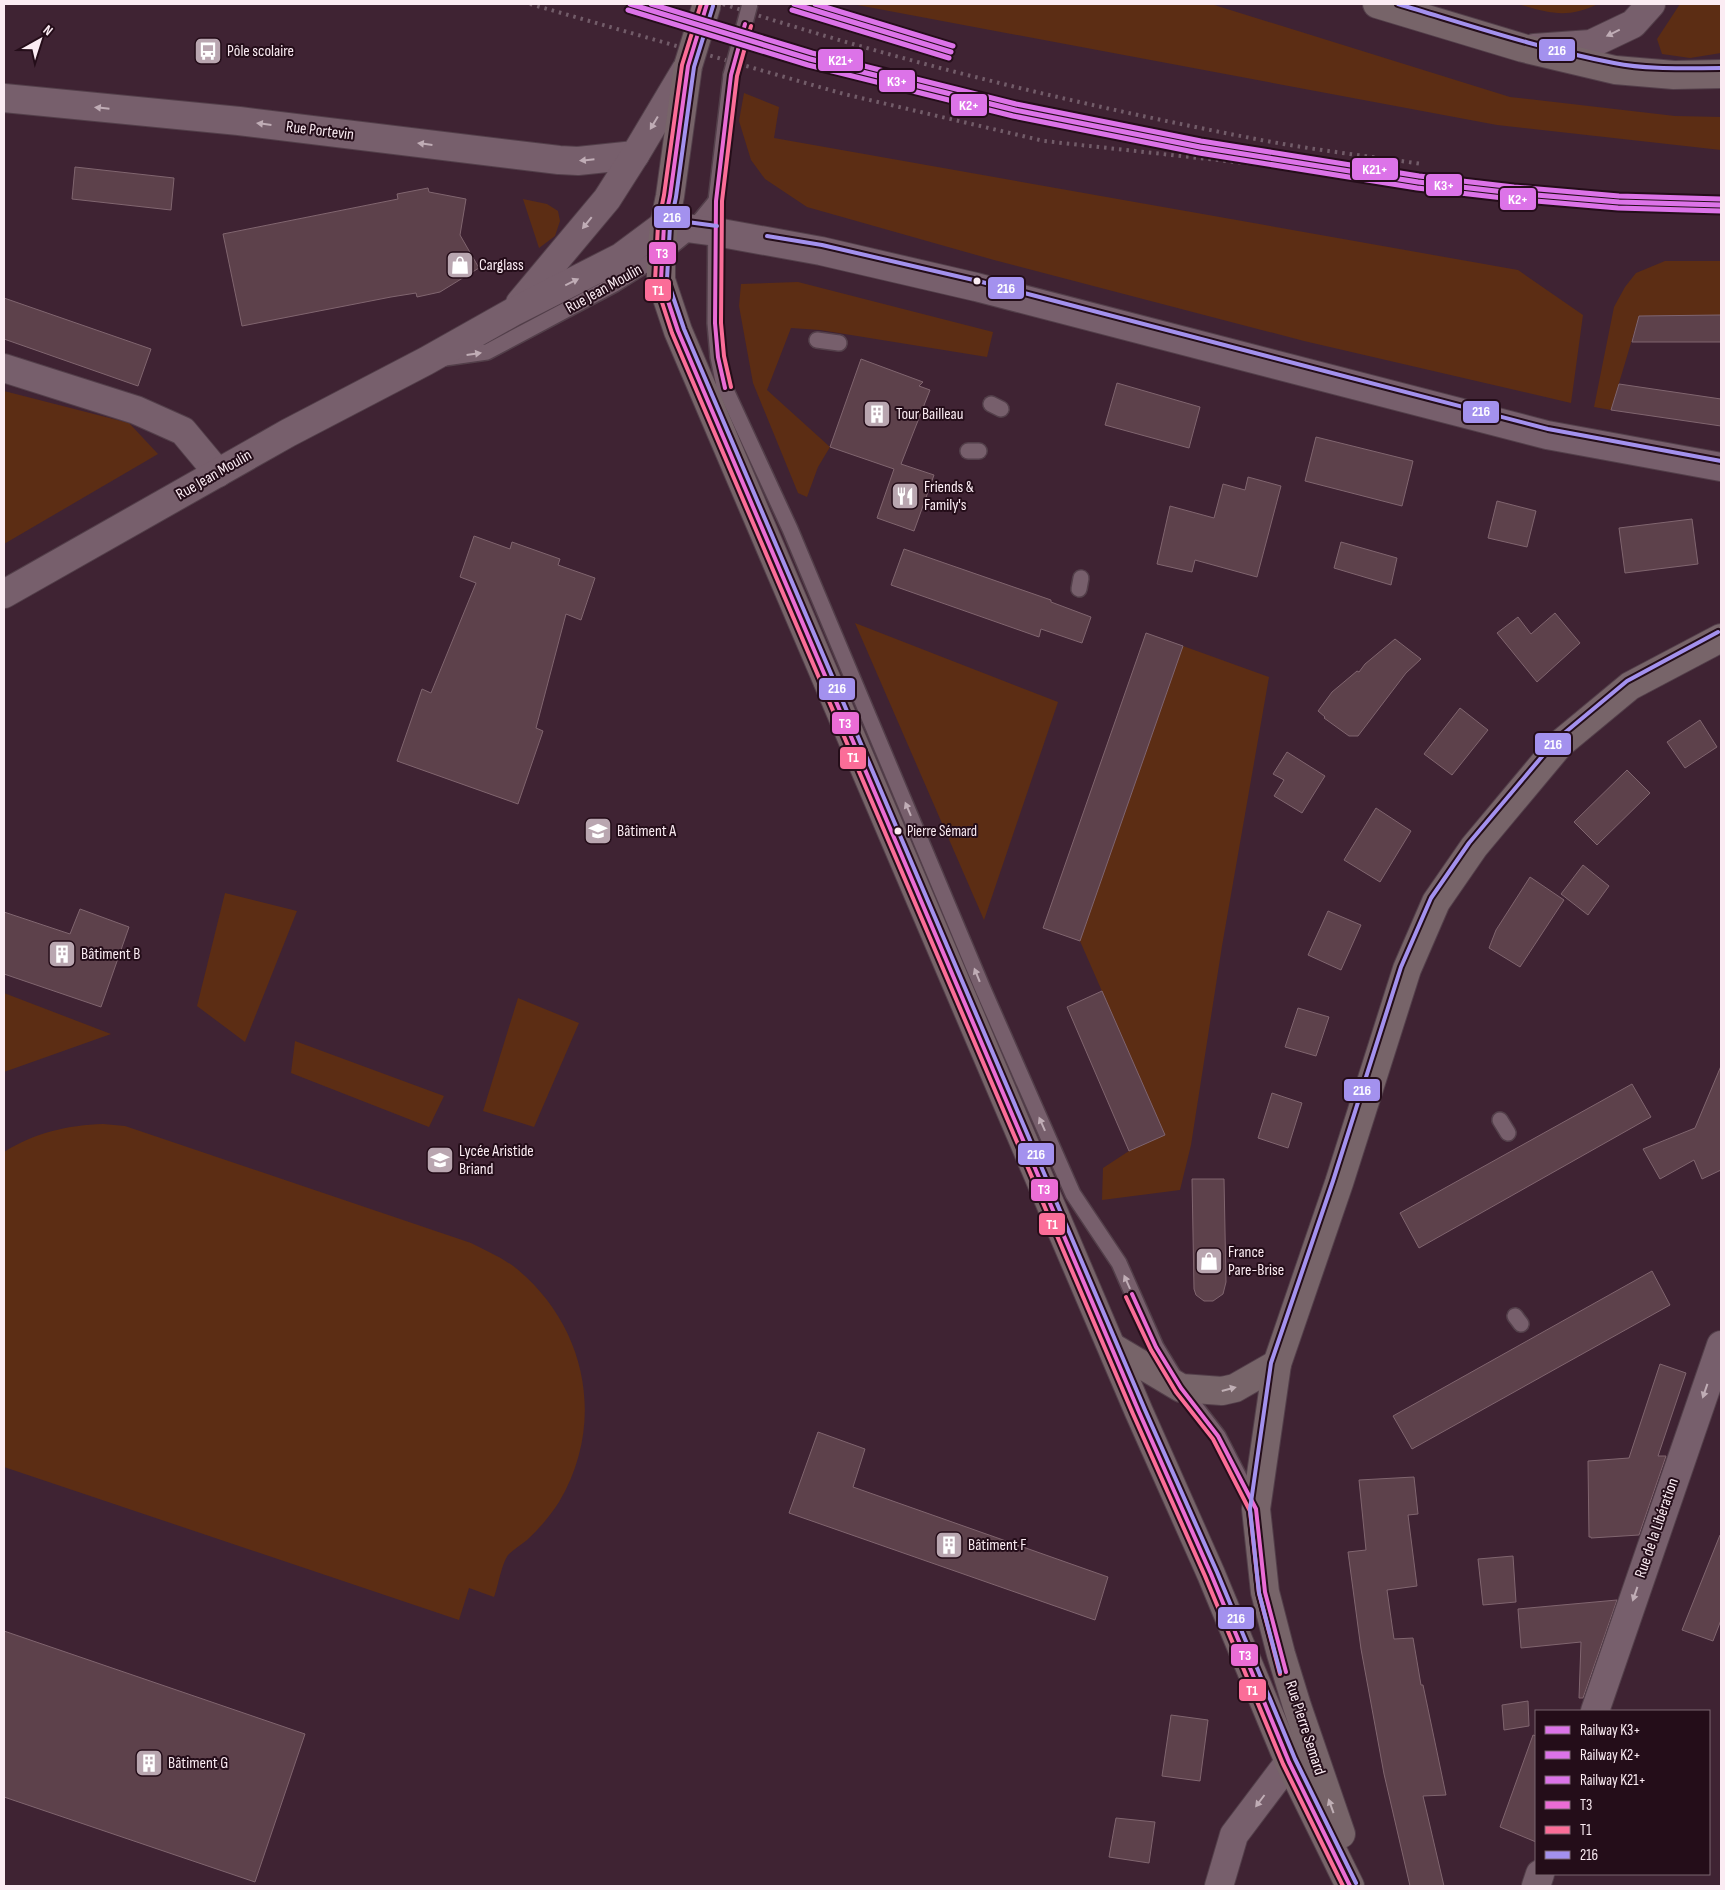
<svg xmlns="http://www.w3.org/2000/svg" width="1725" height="1890" font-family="'Sofia Sans Condensed',sans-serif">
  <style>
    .green { fill: #5c2d14 }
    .building { fill: #5d414b; stroke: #80656f }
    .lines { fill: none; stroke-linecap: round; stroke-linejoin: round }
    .lane-casing { stroke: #533f4a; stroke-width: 18 }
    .street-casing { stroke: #533f4a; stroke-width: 30 }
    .secondary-casing { stroke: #533f4a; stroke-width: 30 }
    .primary-casing { stroke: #533f4a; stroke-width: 30 }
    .lane { stroke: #775f6c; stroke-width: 15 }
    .street { stroke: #775f6c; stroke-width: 28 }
    .secondary { stroke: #775f6c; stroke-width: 28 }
    .primary { stroke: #776469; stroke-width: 28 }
    .rail { stroke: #725c69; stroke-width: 4; stroke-dasharray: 2.5 5; stroke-linecap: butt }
    .lane-bridge-casing { stroke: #533f4a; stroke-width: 18; stroke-linecap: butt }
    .primary-bridge-casing { stroke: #533f4a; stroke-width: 30; stroke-linecap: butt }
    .lane-bridge { stroke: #775f6c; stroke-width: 15 }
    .primary-bridge { stroke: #776469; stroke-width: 28 }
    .bus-1-casing { stroke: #240d19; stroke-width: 8 }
    .bus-2-casing { stroke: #240d19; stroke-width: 8 }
    .bus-3-casing { stroke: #240d19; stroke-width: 8 }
    .bus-1 { stroke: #ea6cd5; stroke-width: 4 }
    .bus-2 { stroke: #fb6d98; stroke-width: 4 }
    .bus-3 { stroke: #a391ee; stroke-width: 4 }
    .rail-1-casing { stroke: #240d19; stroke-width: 9 }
    .rail-2-casing { stroke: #240d19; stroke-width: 9 }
    .rail-3-casing { stroke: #240d19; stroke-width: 9 }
    .rail-1 { stroke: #dc73e8; stroke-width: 5 }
    .rail-2 { stroke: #dc73e8; stroke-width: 5 }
    .rail-3 { stroke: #dc73e8; stroke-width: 5 }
    .oneway { fill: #c0adb6 }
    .oneway2 { fill: #c0afb5 }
    .bus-dot { fill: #fbecf3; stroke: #240d19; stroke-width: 2 }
    .labels { text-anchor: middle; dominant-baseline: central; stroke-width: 4; stroke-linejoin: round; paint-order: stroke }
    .bus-label { font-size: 15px; fill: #fbecf3; stroke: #240d19; text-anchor: start }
    .poi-label { font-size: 16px; fill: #fbecf3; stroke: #240d19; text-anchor: start }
    .street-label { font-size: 16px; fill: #fbecf3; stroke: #240d19 }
    .line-badge { stroke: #240d19; stroke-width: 2 }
    .badge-label { font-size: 14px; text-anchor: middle; font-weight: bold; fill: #fff }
  </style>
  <rect width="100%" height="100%" fill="#3f2333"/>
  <g class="green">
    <path d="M852,4H1211L1510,97L1675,116L1721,117V150L1497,125Z"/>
    <path d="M1518,4H1598C1567,19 1549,13 1518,4Z"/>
    <path d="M1680,4H1721V53L1690,58L1662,54L1657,39Z"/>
    <path d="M744,93L779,107L774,138L1518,270L1583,315L1571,403L1304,341L994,260L807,207L765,179L751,160L739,121Z"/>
    <path d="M523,199L547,204L558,211L560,221L555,236L539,248Z"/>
    <path d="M1665,261H1721V315L1639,316L1611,410L1594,407L1614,307L1625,287L1636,273Z"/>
    <path d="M798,282L993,332L987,357L820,330L791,328L767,390L830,447L818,467L807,497L798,493L753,383L739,306L741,284Z"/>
    <path d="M4,391L129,423L158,454L4,544Z"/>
    <path d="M855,623L1058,702L984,920Z"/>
    <path d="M1183,646L1269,677L1222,946L1191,1145L1180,1190L1102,1200L1103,1168L1129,1151L1165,1135L1080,941Z"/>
    <path d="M225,893L297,911L245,1042L197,1006Z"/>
    <path d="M4,993L111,1034L4,1072Z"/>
    <path d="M518,998L579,1023L534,1127L483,1111Z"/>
    <path d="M295,1041L444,1096L429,1127L291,1073Z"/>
    <path d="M103,1124L125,1126L471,1243C487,1251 503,1258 517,1269C587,1327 606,1423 559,1502C550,1516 539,1529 527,1540C521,1545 514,1549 509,1554C502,1561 498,1587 494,1597L469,1588L459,1620L4,1467V1152C34,1133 68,1125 103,1124Z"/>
  </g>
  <g class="building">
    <path d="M75,167L174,178L171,210L72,199Z"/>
    <path d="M428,188L429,192L466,199L460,235L479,268L440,292L417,297L416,293L391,297L242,326L223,234L398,199L397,194Z"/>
    <path d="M4,298L151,349L138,386L4,339Z"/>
    <path d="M1721,315V342H1632L1639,316Z"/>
    <path d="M861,359L923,382L919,386L930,390L901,464L934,475L914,531L877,518L894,469L830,447Z"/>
    <path d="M1117,383L1200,407L1189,448L1105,425Z"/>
    <path d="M1619,384L1721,399V426L1611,410Z"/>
    <path d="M1316,437L1413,461L1402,506L1305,481Z"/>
    <path d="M1248,477L1281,486L1257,577L1195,560L1192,572L1157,564L1170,506L1214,518L1223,484L1245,490Z"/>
    <path d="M1497,501L1536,511L1527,547L1488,538Z"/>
    <path d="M1692,519L1698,564L1625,573L1619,528Z"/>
    <path d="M474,536L510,549L512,542L560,559L558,565L595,578L581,620L566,614L536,728L543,731L518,804L397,761L422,689L431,693L476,583L460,577Z"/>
    <path d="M1341,542L1397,558L1391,585L1334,568Z"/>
    <path d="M904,549L1051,600V602L1091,617L1082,643L1041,629L1039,637L891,585Z"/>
    <path d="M1555,613L1580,643L1537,682L1497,633L1518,617L1531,634Z"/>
    <path d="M1146,633L1183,646L1080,941L1043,928Z"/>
    <path d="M1395,639L1421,659L1406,673L1358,736H1349L1324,718L1325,717L1318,711L1332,692L1357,671L1359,672L1365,664Z"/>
    <path d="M1460,708L1488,730L1452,775L1424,754Z"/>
    <path d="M1700,720L1717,747L1685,768L1667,742Z"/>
    <path d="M1287,752L1325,776L1302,813L1274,796L1284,780L1273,774Z"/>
    <path d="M1627,770L1650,793L1597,845L1574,822Z"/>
    <path d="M1376,808L1411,831L1380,882L1344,860Z"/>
    <path d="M1583,865L1609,886L1588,915L1561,894Z"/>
    <path d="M1530,877L1564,900L1520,967L1489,948L1496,930Z"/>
    <path d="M80,909L129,927L101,1007L4,974V912L70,934Z"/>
    <path d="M1328,911L1361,925L1341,970L1308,955Z"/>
    <path d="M1102,991L1165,1135L1129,1151L1067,1007Z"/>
    <path d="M1298,1008L1329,1017L1316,1056L1285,1047Z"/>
    <path d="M1721,1066V1170L1702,1179L1694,1160L1660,1179L1643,1149L1695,1128Z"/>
    <path d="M1632,1084L1651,1117L1419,1248L1400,1213Z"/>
    <path d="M1272,1093L1302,1103L1288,1148L1258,1138Z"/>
    <path d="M1192,1179H1224L1226,1282L1223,1294L1213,1301H1204L1196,1295L1194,1289Z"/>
    <path d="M1652,1271L1670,1305L1412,1449L1393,1416Z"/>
    <path d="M1660,1364L1686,1373L1658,1456H1666L1639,1535L1591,1538V1537H1589L1588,1461L1629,1458Z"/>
    <path d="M818,1432L865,1449L853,1487L1108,1577L1095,1620L789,1513Z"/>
    <path d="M1414,1477L1418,1514L1408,1515L1417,1586L1387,1590L1394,1639L1413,1638L1421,1685H1423L1446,1795L1423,1796L1444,1886H1410L1384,1774L1361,1649L1348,1552L1366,1550L1359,1480Z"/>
    <path d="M1720,1535H1721V1620L1713,1641L1682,1630Z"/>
    <path d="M1513,1556L1516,1602L1483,1605L1478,1559Z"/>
    <path d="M1617,1600L1583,1698H1579L1581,1642L1521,1648L1518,1609Z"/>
    <path d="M4,1631L305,1734L255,1882L4,1797Z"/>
    <path d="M1528,1701L1529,1726L1504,1730L1502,1705Z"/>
    <path d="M1171,1715L1208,1720L1200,1781L1162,1776Z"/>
    <path d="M1533,1735L1536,1736V1842L1500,1827Z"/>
    <path d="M1116,1818L1155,1822L1149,1863L1109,1857Z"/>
  </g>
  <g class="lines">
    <g class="lane-casing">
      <g id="lane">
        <path d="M731,75L716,201L715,323L718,357L724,386L790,529L983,989L1073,1194L1119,1263L1156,1347L1181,1388L1218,1436L1254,1506"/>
        <path d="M817,340L839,343"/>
        <path d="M445,358L487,352L615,284L661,255L693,229L716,201"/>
        <path d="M991,404L1001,409"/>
        <path d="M968,451H979"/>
        <path d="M1079,589L1081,578"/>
        <path d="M1500,1120L1508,1133"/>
        <path d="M1515,1316L1521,1324"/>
      </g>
    </g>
    <g class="street-casing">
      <g id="street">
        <path d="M4,98L239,121L559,160L578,161L635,155"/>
        <path d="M4,368L136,410L183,431L218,473"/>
        <path d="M1595,1711L1721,1345"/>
        <path d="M1219,1886L1234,1835L1289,1762"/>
        <path d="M1536,1886L1540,1874"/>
      </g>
    </g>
    <g class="secondary-casing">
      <g id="secondary">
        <path d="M1534,48L1591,44L1633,24L1651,4"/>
        <path d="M520,303L607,199L635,155L688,66"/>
        <path d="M4,594L288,433L426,361L513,312L621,257L664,225L716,232L821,251L976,287L1547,435L1721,467"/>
      </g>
    </g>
    <g class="primary-casing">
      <g id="primary">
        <path d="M1377,4L1523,48L1615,70L1674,75L1721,74"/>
        <path d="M688,66L670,196L664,225L661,255V280L678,331L1139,1412L1211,1574L1289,1762L1350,1886"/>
        <path d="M1112,1347L1181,1388L1222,1391L1235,1388L1277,1364"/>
        <path d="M1341,1834L1297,1706L1281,1654L1265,1592L1256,1509L1277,1364L1339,1183L1407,969L1436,902L1474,847L1560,744L1630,686L1721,638"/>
      </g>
    </g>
    <use href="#lane" class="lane"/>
    <use href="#street" class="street"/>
    <use href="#secondary" class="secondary"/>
    <use href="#primary" class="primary"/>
    <g class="rail">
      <path d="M530,4L844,94L1044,141L1418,182"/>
      <path d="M723,4C899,62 1079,105 1261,140C1314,150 1368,156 1422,164"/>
    </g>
    <g class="lane-bridge-casing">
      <path id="lane-bridge" d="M731,75L750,4"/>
    </g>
    <g class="primary-bridge-casing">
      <path id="primary-bridge" d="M688,66L707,4"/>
    </g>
    <use href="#lane-bridge" class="lane-bridge"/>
    <use href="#primary-bridge" class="primary-bridge"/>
    <g class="bus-1-casing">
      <g id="bus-1">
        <path d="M707,4L688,66L670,196L664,225L661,280L678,331L1139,1412L1211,1574L1289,1762L1350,1886"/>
        <path d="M725,388L718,357L715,323L716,201L731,75L745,24"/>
        <path d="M1132,1294L1156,1347L1181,1388L1218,1436L1256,1509L1265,1592L1286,1672"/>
      </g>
    </g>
    <g class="bus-2-casing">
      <g id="bus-2">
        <path d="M701,4L682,65L664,195L658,225L655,281L672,333L1133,1414L1205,1576L1283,1764L1343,1886"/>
        <path d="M731,387L724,356L721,323L722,201L737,76L751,26"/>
        <path d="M1126,1297L1151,1350L1176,1392L1213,1439L1250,1511L1259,1593L1280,1674"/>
      </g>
    </g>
    <g class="bus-3-casing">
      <g id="bus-3">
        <path d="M1398,4C1469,25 1541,49 1614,63C1649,70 1686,68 1721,68"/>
        <path d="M713,6L694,67L676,197L670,226L667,279L684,329L1145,1410L1217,1572L1295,1759L1356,1883"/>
        <path d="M665,219L717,226"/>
        <path d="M767,236L822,245L978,281L1548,429L1721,461"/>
        <path d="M1280,1672L1259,1593L1250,1509L1271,1363L1333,1181L1401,967L1431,898L1469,843L1556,740L1627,681L1718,632"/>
      </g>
    </g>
    <use href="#bus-1" class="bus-1"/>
    <use href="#bus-2" class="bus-2"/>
    <use href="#bus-3" class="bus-3"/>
    <g class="rail-1-casing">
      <g id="rail-1">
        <path d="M630,4L810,59L1015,110L1200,147L1418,182L1513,193L1619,202L1721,205"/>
        <path d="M794,4L951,52"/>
      </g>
    </g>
    <g class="rail-2-casing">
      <g id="rail-2">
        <path d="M628,10L808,65L1013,116L1199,153L1417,188L1512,199L1618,208L1721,211"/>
        <path d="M792,10L949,58"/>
      </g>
    </g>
    <g class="rail-3-casing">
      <g id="rail-3">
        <path d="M651,4L812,53L1016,104L1201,141L1419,176L1514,187L1619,196L1721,199"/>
        <path d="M815,4L953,46"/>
      </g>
    </g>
    <use href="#rail-1" class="rail-1"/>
    <use href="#rail-2" class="rail-2"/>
    <use href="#rail-3" class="rail-3"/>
  </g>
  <defs><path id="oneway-solid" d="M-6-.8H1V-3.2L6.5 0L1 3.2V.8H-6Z" transform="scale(1.25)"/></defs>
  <g class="oneway">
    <use href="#oneway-solid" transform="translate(1613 33) rotate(154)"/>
    <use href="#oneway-solid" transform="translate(102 108) rotate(-174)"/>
    <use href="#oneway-solid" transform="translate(654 123) rotate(121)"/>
    <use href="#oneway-solid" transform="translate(264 124) rotate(-173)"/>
    <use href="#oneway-solid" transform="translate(425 144) rotate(-173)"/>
    <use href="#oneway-solid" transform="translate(587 160) rotate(174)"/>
    <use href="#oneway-solid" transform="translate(587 223) rotate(129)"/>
    <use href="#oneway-solid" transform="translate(572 282) rotate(-26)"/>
    <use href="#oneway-solid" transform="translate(474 354) rotate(-8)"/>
    <use href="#oneway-solid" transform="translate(908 809) rotate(-113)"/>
    <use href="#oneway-solid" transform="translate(977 975) rotate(-112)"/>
    <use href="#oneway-solid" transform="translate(1042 1124) rotate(-114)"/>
    <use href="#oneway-solid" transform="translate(1127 1282) rotate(-114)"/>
    <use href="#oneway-solid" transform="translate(1705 1391) rotate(109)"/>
    <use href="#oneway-solid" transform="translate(1635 1594) rotate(109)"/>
    <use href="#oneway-solid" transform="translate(1260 1801) rotate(127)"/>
  </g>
  <g class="oneway2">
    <use href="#oneway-solid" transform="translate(1229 1389) rotate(-15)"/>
    <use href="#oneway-solid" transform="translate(1331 1806) rotate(-110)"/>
  </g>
  <defs>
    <g id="bus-square" transform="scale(1.4375)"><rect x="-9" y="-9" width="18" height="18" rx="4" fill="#b9a6b0" stroke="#240d19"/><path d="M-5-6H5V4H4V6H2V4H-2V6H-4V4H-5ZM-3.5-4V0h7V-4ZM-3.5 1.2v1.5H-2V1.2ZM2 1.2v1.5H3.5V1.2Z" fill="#fff"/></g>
    <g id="shop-square" transform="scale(1.4375)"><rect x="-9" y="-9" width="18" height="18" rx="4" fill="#b9a6b0" stroke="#240d19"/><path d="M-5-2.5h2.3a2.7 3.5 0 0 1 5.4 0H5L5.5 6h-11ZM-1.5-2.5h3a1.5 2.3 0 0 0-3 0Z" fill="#fff"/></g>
    <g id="building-square" transform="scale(1.4375)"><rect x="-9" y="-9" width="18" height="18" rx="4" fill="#b9a6b0" stroke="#240d19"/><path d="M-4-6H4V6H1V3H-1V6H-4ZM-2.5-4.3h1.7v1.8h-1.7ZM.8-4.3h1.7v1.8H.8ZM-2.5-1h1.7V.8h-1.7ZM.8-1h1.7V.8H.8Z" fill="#fff"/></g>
    <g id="restaurant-square" transform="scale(1.4375)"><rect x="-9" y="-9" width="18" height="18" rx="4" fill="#b9a6b0" stroke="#240d19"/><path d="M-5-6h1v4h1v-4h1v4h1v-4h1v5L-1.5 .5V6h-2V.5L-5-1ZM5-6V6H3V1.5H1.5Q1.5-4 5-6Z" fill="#fff"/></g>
    <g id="school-square" transform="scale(1.4375)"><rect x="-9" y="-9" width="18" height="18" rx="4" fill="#b9a6b0" stroke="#240d19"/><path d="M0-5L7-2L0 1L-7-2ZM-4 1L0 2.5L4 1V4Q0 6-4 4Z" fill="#fff"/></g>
  </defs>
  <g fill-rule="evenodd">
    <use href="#bus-square" x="208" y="51"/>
    <use href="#shop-square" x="460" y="265"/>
    <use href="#building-square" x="877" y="414"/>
    <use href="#restaurant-square" x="905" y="496"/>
    <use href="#school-square" x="598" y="831"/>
    <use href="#building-square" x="62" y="954"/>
    <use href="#school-square" x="440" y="1160"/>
    <use href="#shop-square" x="1209" y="1261"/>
    <use href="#building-square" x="949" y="1545"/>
    <use href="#building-square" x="149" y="1763"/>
  </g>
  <g class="bus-dot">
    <circle cx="977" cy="281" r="4.5"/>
    <circle cx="898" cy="831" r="4.5"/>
  </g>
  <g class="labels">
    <g class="bus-label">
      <text x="907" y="831">Pierre Sémard</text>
    </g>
    <g class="poi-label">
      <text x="227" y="51">Pôle scolaire</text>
      <text x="479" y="265">Carglass</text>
      <text x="896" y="414">Tour Bailleau</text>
      <text x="924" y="487">Friends &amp;<tspan x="924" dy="18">Family's</tspan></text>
      <text x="617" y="831">Bâtiment A</text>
      <text x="81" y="954">Bâtiment B</text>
      <text x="459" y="1151">Lycée Aristide<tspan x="459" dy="18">Briand</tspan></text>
      <text x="1228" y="1252">France<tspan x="1228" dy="18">Pare-Brise</tspan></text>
      <text x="968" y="1545">Bâtiment F</text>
      <text x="168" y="1763">Bâtiment G</text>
    </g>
    <g class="street-label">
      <text transform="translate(320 131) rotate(7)">Rue Portevin</text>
      <text transform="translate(604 289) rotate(-29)">Rue Jean Moulin</text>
      <text transform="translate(214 475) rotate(-30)">Rue Jean Moulin</text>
      <text transform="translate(1657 1528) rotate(-71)">Rue de la Libération</text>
      <text transform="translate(1305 1728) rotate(72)">Rue Pierre Semard</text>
    </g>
  </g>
  <g class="line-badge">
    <rect x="1538" y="38" width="38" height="24" rx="5" fill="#a391ee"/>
    <rect x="817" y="48" width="47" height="24" rx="5" fill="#dc73e8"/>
    <rect x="878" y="69" width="38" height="24" rx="5" fill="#dc73e8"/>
    <rect x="950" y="93" width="38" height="24" rx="5" fill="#dc73e8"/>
    <rect x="1351" y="157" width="48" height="24" rx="5" fill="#dc73e8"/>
    <rect x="1425" y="173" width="38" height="24" rx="5" fill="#dc73e8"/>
    <rect x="1499" y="187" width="38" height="24" rx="5" fill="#dc73e8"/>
    <rect x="653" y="205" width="38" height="24" rx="5" fill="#a391ee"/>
    <rect x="648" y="241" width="29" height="24" rx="5" fill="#ea6cd5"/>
    <rect x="987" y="276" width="38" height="24" rx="5" fill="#a391ee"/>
    <rect x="644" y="278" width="28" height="24" rx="5" fill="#fb6d98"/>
    <rect x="1462" y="400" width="38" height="24" rx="5" fill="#a391ee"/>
    <rect x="818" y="677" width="38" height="24" rx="5" fill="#a391ee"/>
    <rect x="831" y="711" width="29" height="24" rx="5" fill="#ea6cd5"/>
    <rect x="1534" y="732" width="38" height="24" rx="5" fill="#a391ee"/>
    <rect x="839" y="746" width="28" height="24" rx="5" fill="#fb6d98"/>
    <rect x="1343" y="1078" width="38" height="24" rx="5" fill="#a391ee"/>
    <rect x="1017" y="1142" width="38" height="24" rx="5" fill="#a391ee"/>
    <rect x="1030" y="1178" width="29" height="24" rx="5" fill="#ea6cd5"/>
    <rect x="1038" y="1212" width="28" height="24" rx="5" fill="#fb6d98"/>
    <rect x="1217" y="1606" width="38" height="24" rx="5" fill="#a391ee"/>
    <rect x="1230" y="1643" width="29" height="24" rx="5" fill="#ea6cd5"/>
    <rect x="1238" y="1678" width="29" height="24" rx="5" fill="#fb6d98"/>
  </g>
  <g class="badge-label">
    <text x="1557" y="55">216</text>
    <text x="841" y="65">K21+</text>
    <text x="897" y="86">K3+</text>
    <text x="969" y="110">K2+</text>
    <text x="1375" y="174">K21+</text>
    <text x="1444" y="190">K3+</text>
    <text x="1518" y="204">K2+</text>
    <text x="672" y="222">216</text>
    <text x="662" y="258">T3</text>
    <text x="1006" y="293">216</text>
    <text x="658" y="295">T1</text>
    <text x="1481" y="416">216</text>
    <text x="837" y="693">216</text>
    <text x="845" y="728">T3</text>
    <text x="1553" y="749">216</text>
    <text x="853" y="762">T1</text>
    <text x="1362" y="1095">216</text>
    <text x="1036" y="1159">216</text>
    <text x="1044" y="1194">T3</text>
    <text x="1052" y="1229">T1</text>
    <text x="1236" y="1623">216</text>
    <text x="1245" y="1660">T3</text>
    <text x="1252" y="1695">T1</text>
  </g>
  <rect width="1725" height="1890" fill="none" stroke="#fbecf3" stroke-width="10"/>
  <rect x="1535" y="1710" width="175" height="165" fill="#240d19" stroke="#7a6670"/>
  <rect x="1545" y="1726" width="25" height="8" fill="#dc73e8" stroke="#7a6670"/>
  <text x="1580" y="1735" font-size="15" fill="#fbecf3">Railway K3+</text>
  <rect x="1545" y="1751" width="25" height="8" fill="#dc73e8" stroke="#7a6670"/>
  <text x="1580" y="1760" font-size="15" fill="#fbecf3">Railway K2+</text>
  <rect x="1545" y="1776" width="25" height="8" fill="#dc73e8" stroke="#7a6670"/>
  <text x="1580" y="1785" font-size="15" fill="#fbecf3">Railway K21+</text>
  <rect x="1545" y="1801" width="25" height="8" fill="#ea6cd5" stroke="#7a6670"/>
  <text x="1580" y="1810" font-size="15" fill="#fbecf3">T3</text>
  <rect x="1545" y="1826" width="25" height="8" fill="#fb6d98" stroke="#7a6670"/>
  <text x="1580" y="1835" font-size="15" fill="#fbecf3">T1</text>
  <rect x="1545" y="1851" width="25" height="8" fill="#a391ee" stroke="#7a6670"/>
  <text x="1580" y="1860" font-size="15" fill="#fbecf3">216</text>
  <g transform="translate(40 40) rotate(39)" stroke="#240d19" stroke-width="4" paint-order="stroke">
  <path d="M0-4L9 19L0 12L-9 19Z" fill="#fbecf3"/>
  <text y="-8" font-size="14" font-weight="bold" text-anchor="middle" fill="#fbecf3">N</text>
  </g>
</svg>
